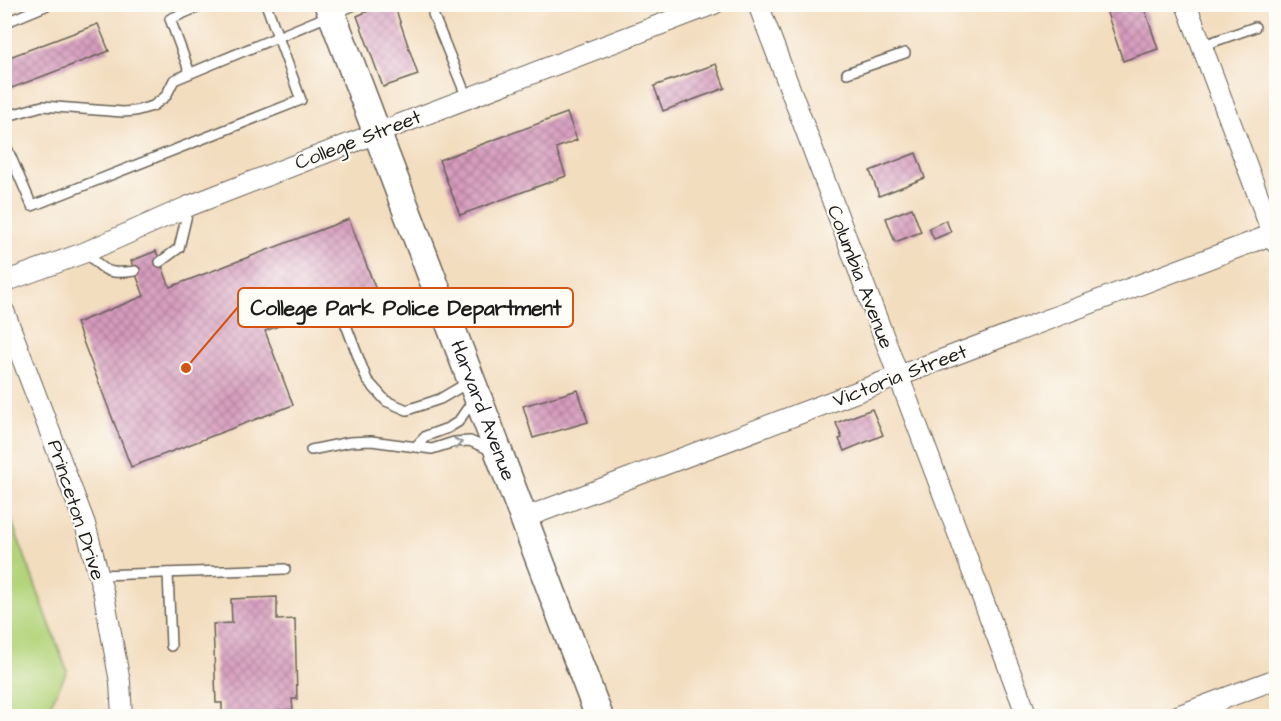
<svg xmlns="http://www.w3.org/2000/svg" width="1281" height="721" font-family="'Architects Daughter',sans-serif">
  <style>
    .pitch { fill: #b4d47b; stroke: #68784c; stroke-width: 1.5 }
    .building { fill: url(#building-cross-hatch) }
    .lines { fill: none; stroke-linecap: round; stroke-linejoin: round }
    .lane-casing { stroke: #676055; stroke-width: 12 }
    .street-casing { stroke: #676055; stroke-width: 22 }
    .secondary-casing { stroke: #676055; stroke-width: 30 }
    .lane { stroke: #fff; stroke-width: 9 }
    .street { stroke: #fff; stroke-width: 20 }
    .secondary { stroke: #fff; stroke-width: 27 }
    .oneway { stroke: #999 }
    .labels { text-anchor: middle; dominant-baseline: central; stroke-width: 4.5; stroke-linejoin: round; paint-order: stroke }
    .street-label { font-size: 20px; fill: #1c1c1c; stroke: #fdfcf7 }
    .leader { fill: none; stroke: #d4530e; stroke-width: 2 }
    .callout-dot { fill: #d4530e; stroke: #fdfcf7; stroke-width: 2 }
    .callout { fill: #fdfcf7; stroke: #d4530e; stroke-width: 2 }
    .callout-label { font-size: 21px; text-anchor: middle; font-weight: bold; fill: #1c1c1c }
  </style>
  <defs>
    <pattern id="building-cross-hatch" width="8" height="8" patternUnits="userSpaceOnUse" patternTransform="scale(1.5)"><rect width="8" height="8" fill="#d69bbd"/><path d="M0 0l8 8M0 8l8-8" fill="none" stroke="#ad7e99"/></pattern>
  </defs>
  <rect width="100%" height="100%" fill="#fdfcf7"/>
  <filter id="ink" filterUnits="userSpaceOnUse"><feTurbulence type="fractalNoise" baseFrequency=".0167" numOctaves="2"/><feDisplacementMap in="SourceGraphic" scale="12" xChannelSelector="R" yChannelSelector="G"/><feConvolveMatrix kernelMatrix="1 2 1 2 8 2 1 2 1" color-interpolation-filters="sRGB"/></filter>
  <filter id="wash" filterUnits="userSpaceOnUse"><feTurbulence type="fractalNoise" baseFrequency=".008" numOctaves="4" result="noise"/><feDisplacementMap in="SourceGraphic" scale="24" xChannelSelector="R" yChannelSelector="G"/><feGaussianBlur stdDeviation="1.35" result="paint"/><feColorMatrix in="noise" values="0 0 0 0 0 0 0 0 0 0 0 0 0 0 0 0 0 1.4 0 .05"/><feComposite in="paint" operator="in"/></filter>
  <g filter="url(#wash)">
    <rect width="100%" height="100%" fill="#f3ddbf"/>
    <path class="pitch" d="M5,503L67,671L45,716H5Z"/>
    <g id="blocks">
      <g class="building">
        <path d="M384,4H394L418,75L383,87L357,16Z"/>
        <path d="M1104,4H1143L1158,49L1123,61Z"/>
        <path d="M98,24L109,51L4,91V59Z"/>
        <path d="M716,64L725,88L663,111L654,86Z"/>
        <path d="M567,113L577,140L556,148L566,176L460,215L439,160Z"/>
        <path d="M916,153L925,178L879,196L870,171Z"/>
        <path d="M912,208L921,232L895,242L886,218Z"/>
        <path d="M349,219L376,290L265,331L293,405L131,467L76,323L144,296L131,261L156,251L170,287Z"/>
        <path d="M946,220L951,232L934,239L929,228Z"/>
        <path d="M578,390L588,422L533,438L523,406Z"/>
        <path d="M872,409L883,435L844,451L839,439L842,438L836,423Z"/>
        <path d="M277,597V620L295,619L297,699H292L293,710H278V716H236V713H222V703H216L213,624L232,623L231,599Z"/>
      </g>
    </g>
  </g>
  <g filter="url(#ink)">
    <use href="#blocks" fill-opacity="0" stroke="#676055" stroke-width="1.5"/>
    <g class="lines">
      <g class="lane-casing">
        <g id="lane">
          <path d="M433,14L467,98"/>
          <path d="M4,23L50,4"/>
          <path d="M1201,46L1255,27"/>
          <path d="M190,73L170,19L205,4"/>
          <path d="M847,73L905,53"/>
          <path d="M4,117L42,106L123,112L135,111L153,106L166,96L174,80L357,4"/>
          <path d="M4,141L32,206L301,100L266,4"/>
          <path d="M86,252C105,271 106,275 135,271"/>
          <path d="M160,262L179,248L189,206"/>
          <path d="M346,325L367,380L386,401L407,410L440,399L469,382"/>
          <path d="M415,447L426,436L448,428L458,422L474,399"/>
          <path d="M311,450L350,442L371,441L432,449L454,442L470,441L493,451"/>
          <path d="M168,573L171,646"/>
          <path d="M99,575L285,569"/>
        </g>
      </g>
      <g class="street-casing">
        <g id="street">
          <path d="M758,4L1027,716"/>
          <path d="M1186,4L1276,243"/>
          <path d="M4,282L86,252L189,206L377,133L714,4"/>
          <path d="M4,311L85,524L104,595L120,682L122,716"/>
          <path d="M524,518L1276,233"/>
          <path d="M1177,716L1276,679"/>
        </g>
      </g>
      <g class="secondary-casing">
        <g id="secondary">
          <path id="s1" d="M328,4L599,716"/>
        </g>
      </g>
      <use href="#lane" class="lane"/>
      <use href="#street" class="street"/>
      <use href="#secondary" class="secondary"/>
    </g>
    <defs><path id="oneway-chevron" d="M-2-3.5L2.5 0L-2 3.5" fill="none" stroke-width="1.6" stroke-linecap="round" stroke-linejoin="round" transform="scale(1.5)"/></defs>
    <use class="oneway" href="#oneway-chevron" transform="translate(458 443) rotate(-9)"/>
  </g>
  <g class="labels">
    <g class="street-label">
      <text transform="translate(358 140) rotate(-21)">College Street</text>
      <text transform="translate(860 277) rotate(69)">Columbia Avenue</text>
      <text transform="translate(900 376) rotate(-21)">Victoria Street</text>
      <text stroke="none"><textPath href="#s1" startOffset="435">Harvard Avenue</textPath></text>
      <text transform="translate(76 510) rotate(72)">Princeton Drive</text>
    </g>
  </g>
  <path class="leader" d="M186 368L238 307"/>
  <circle class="callout-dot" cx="186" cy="368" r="6"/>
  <rect class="callout" x="238" y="288" width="335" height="39" rx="6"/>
  <g class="callout-label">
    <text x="406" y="315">College Park Police Department</text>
  </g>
  <rect width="1281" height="721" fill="none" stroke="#fdfcf7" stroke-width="24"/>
</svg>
